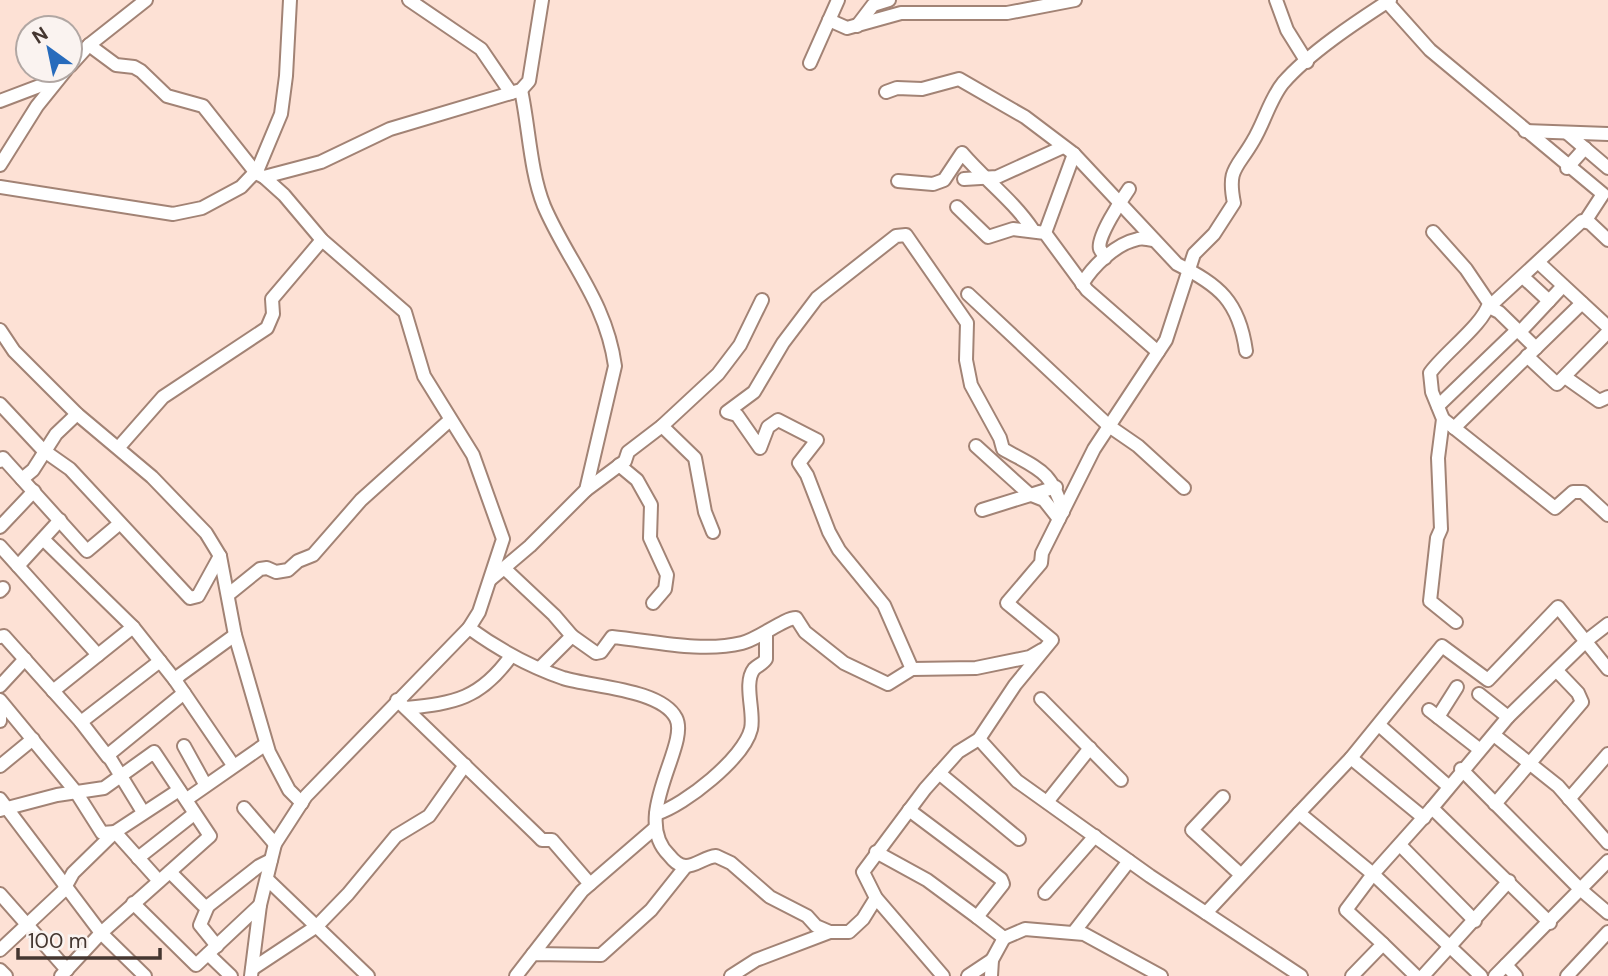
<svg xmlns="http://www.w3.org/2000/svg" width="1608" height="976" font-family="'DM Sans',sans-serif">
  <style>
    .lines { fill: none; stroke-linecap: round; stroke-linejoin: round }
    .minor-casing { stroke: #a28375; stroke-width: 16 }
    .minor { stroke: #fff; stroke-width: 12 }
  </style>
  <rect width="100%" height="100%" fill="#fde1d5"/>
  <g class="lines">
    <g class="minor-casing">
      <g id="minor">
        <path d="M409,0L481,49L511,93"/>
        <path d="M1276,0L1287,30L1307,62"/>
        <path d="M1387,2L1430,50L1603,194L1586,220"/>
        <path d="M829,20L847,28L901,13H1007L1075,0"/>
        <path d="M857,26L873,5L889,0"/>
        <path d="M89,45L116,65L134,67L141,71L167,96L203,106L256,173L264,177L321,162L390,129L521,90L529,81L542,0"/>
        <path d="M810,63L838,0"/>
        <path d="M70,66L89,45L146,0"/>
        <path d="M886,92L897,88L922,89L959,79L1025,117L1074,154L1177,264C1219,285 1239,301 1246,351"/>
        <path d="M0,101L58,79"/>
        <path d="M1525,131L1608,134"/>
        <path d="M1567,133L1608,168"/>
        <path d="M0,165L37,106L66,70"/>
        <path d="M1567,168L1585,148"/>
        <path d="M964,179L997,177L1063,147"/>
        <path d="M898,181L933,184L944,180L962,153C985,180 1013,200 1033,230"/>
        <path d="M0,187L173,214L202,208L241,187L258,169L281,114L286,76L290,0"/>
        <path d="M957,207L988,237L1013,229L1045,233L1087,290L1158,352"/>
        <path d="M1433,232L1466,269L1489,303C1484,324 1444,353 1430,373L1432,392L1443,419L1438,458L1441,529L1437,538L1430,601L1456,622"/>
        <path d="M1045,233L1074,154"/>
        <path d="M1105,258C1105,255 1102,253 1100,249C1096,238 1122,199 1129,189"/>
        <path d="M1539,263L1608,327"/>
        <path d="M1523,277L1549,301"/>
        <path d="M1082,284C1093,266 1115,244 1138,239C1144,237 1148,240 1154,240"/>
        <path d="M968,294L1109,426L1138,446L1184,488"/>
        <path d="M0,330L14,351L77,414L152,477L206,533L220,556L235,635L269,752L289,790L302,803"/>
        <path d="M1520,332L1563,286"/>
        <path d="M1536,348L1499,312L1489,307L1582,221L1590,223L1608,240"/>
        <path d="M1527,356L1557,384L1608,332"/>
        <path d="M1565,377L1599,401L1608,397"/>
        <path d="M0,404L43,450L70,469L190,598L198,596L220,556"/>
        <path d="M1438,406L1517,330"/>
        <path d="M1443,419L1555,508L1573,492H1583L1608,515"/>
        <path d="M662,426L695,458L705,512L713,532"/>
        <path d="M1454,428L1582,303"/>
        <path d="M976,446L1029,494L1044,500L1059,519"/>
        <path d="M119,447L163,397L267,328L273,314L272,299L322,240"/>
        <path d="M0,461L3,458L87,551L119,524"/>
        <path d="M619,465L637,480L651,505L650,538L667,575L665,589L653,603"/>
        <path d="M22,479L33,470L56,434L77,414"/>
        <path d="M586,490L625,461L628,452L662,426L718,374L740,345L762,300"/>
        <path d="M982,510L1056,487"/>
        <path d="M0,527L34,491"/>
        <path d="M43,539L133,627L175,680"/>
        <path d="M0,546L98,655"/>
        <path d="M18,566L60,520"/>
        <path d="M504,568L554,615L572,636"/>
        <path d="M491,579L530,546L586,490L615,366C606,301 568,262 544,206C530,171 529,127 521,90"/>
        <path d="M0,591L3,588"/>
        <path d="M229,594L260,569L267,568L276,572L288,570L298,561L313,555L361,500L450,420"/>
        <path d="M469,628C498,649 528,666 563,678C592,687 661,689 676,718C690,745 630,817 669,855C673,860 678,866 686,866C696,866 705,857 716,856L731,863L770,897L807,916L816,926L830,932H849L863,919L876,898"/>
        <path d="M0,637L4,636L81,722L108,757"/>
        <path d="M540,668L572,636L596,653L601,652L612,637C653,641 702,653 742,643C759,639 784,618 796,618L805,632L844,663L888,684L912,669L976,668L1030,657L1042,650"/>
        <path d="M912,669L884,605L839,550L829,532L807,475L799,463L817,440L778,420L768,427L760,448L737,415L727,412L754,392L783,343L817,298L896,236L906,235L967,323L966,360L971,385L1000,438L1003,449C1038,469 1052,470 1063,512"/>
        <path d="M0,686L25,659"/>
        <path d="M53,691L133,627"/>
        <path d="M184,693L233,765"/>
        <path d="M1041,699L1121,780"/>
        <path d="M0,700L76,792L102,833L115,832L159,881"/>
        <path d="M397,700L536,834L542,840H552L590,884"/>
        <path d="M0,708V721"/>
        <path d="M406,708C455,703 480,699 511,656"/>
        <path d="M1429,710L1479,749"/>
        <path d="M1438,717L1457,687"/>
        <path d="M1508,717L1586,641L1608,624"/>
        <path d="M81,722L160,661"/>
        <path d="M1379,725L1448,786"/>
        <path d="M1494,735L1558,786L1608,843"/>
        <path d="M979,739L1017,781L1150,876L1301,976"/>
        <path d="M184,746L205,784"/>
        <path d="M1351,758L1424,818"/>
        <path d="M0,766L33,739"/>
        <path d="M1461,769L1580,889L1608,913"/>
        <path d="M939,773L1019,839"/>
        <path d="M1223,797L1192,830L1240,874"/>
        <path d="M0,799L101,933L145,976"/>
        <path d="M187,799L266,744"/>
        <path d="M1569,799L1608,754"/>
        <path d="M1047,802L1090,748"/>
        <path d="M1495,804L1582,702L1578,693L1557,671"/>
        <path d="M244,808L275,844"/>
        <path d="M1432,808L1508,717L1479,694"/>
        <path d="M0,810L57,795L104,788L154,752L210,836L101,933L61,976"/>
        <path d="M143,812L108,755L184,693L175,680L180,675L235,635"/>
        <path d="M656,814C685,805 744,758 751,729C755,713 743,683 754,669C758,665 763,664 766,659V635"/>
        <path d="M1400,845L1475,921"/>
        <path d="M876,852L927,880L977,917L1003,884L1001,879L909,810"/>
        <path d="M138,858L194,814"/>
        <path d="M170,872L203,905L208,906L259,866L271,860"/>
        <path d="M268,880L368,976"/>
        <path d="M1045,893L1095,836"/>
        <path d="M0,894L67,970"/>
        <path d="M133,903L196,965L260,905"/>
        <path d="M208,906L200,925L217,946"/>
        <path d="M1206,913L1299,813"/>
        <path d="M977,917L1004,938L1025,929L1084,934L1161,976"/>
        <path d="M1074,932L1129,861"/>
        <path d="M1383,944L1416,976"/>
        <path d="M0,950L63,891L73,873L115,832L179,790"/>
        <path d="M208,954L231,976"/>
        <path d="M533,954L582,891L655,828"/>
        <path d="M1506,965L1516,976"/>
        <path d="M252,969L317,926L348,894L396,836L429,816L465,765"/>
        <path d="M0,970L6,976"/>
        <path d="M251,976L260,905L275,844L306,796L469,628L479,612L503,539L473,455L424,376L405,312L322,240L284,195L264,177"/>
        <path d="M516,976L533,954L601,955L651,910L686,866"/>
        <path d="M731,976L756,960L830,932"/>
        <path d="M943,976L876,898L863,872L925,789L958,752L979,739L1015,685L1052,640L1007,603L1041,563L1042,553L1094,449L1166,340L1194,254L1214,234L1234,203C1227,168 1237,169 1253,141C1264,123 1270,99 1283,83C1309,53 1356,22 1390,0"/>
        <path d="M968,976L992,960"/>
        <path d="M991,976L992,960L1004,938"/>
        <path d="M1352,976L1383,944L1346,910L1373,874L1299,813L1351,758L1442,646L1488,680L1558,607L1608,669"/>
        <path d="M1423,976L1509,881"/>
        <path d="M1481,976L1373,874L1432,808L1550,923"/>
        <path d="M1495,976L1608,861"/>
        <path d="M1567,976L1608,932"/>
      </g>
    </g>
    <use href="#minor" class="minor"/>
  </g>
  <g transform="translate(49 49) rotate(327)"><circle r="33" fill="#faf3f0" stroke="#b1a7a3" stroke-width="2"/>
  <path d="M0-5L12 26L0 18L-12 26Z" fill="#276bbc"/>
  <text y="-10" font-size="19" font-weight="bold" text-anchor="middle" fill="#443630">N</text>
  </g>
  <path d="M18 948v10h142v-10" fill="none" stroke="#443630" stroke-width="3.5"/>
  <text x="28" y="948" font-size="21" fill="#443630" stroke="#faf3f0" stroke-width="5" paint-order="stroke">100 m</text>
</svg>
